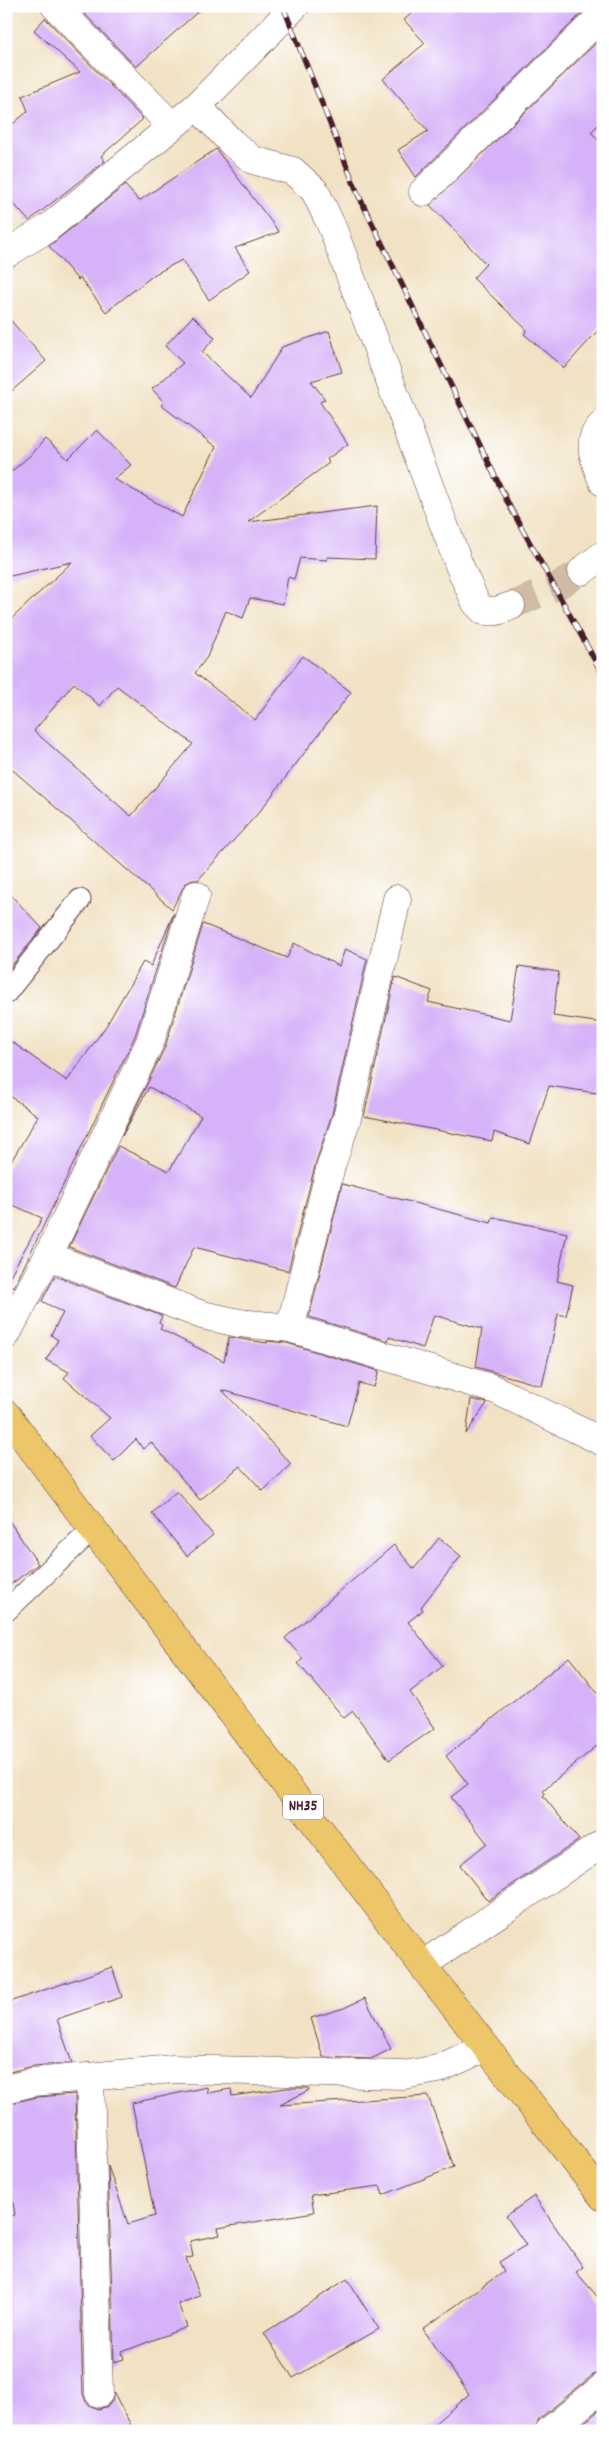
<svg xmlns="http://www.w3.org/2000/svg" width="609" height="2437" font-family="Dekko,sans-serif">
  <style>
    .building { fill: #d6b2f8; fill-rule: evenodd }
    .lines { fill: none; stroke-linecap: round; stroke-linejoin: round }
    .minor-tunnel { stroke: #d0bba5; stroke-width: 28; stroke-dasharray: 28 14; stroke-linecap: butt }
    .service-casing { stroke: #633c42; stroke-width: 23 }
    .minor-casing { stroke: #633c42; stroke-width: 29 }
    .tertiary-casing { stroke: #633c42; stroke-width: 29 }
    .trunk-casing { stroke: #633c42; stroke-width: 29 }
    .service { stroke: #fff; stroke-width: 21 }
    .minor { stroke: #fff; stroke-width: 28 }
    .tertiary { stroke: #fff; stroke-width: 28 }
    .trunk { stroke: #ecc669; stroke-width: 28 }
    .rail-casing { stroke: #4a1f2b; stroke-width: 5.5 }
    .rail { stroke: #fff; stroke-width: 4; stroke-dasharray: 11; stroke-linecap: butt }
    .labels { text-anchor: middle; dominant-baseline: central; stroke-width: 4; stroke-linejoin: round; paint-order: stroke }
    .shield { fill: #fff; stroke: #80626b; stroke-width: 1 }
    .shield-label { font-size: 15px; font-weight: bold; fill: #4a1f2b }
  </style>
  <rect width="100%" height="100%" fill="#fff"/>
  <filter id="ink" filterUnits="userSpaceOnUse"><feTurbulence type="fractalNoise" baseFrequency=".02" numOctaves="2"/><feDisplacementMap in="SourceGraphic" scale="10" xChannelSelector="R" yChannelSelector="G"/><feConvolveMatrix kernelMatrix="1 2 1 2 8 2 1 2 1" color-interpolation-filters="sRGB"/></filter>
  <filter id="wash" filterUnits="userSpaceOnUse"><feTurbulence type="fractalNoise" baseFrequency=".0096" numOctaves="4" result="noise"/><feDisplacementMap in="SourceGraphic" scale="20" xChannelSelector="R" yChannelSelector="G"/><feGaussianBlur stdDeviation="1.12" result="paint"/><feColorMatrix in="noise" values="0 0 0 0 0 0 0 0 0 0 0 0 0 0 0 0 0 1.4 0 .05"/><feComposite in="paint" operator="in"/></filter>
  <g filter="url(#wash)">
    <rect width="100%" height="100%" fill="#f1e2c4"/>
    <g id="blocks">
      <g class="building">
        <path d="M77,6H204L136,67Z"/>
        <path d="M578,6L583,12L416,177L398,150L428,131L383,79L425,43L404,20L419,7Z"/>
        <path d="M45,18L143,119L101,156L105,161L29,221L6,195V130L28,111L22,96L80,72L34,30Z"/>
        <path d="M603,36V120L591,132L603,145V325L564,368L524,334L527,330L473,278L486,264L430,205Z"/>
        <path d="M216,149L279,232L235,248L250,271L209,300L182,260L155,274L106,312L80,278L78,280L49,246L125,185L139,201Z"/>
        <path d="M6,315L46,361L6,396Z"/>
        <path d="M193,316L215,338L202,352L251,398L282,347L329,331L342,372L311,381L325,399L320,402L348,444L327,459L329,463L248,522L377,506L375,559L327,557V560L300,558L294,579L288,577L283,604L250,598L243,618L226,611L207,657L195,673L255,720L303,656L351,692L260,811L198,880H192L185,884L172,909L6,764V624L72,562L6,577V476L33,453L45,439L68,459L97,430L131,465L114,479L182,517L216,447L161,405L164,402L152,389L183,363L165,346ZM74,683L100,706L117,686L193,744L131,816L34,731Z"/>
        <path d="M6,890L42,928L6,973Z"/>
        <path d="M174,913L135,1036L14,1287L6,1283L42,1218L6,1202V1170L38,1116L6,1093V1038L67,1081L106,1026L143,962L151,966Z"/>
        <path d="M203,924L287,958L294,943L339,966L345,949L367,959L332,1114L316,1162L288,1271L194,1247L175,1288L69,1247L118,1146L169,1171L201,1116L149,1087L122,1136L165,1047Z"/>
        <path d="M519,966L559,972L553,1016L603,1023V1049L597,1093L549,1086L530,1144L494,1132L492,1141L364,1116L395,977L432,991L428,1002L510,1020Z"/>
        <path d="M342,1184L491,1223L493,1217L567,1233L557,1281L573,1285L566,1316L558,1314L542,1386L476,1367L482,1329L434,1315L423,1348L389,1337L388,1341L309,1317Z"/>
        <path d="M55,1276L162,1316L159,1323L162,1325L160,1329L224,1361L229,1337L267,1343V1341L287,1343L379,1371L374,1387L359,1383L347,1426L222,1390L291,1464L263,1491L240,1466L200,1500L151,1442L143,1449L136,1439L114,1461L90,1436L110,1418L64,1378L69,1372L46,1360L58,1340L51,1335L63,1313L42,1301Z"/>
        <path d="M471,1399L487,1403L466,1434Z"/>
        <path d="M177,1491L213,1535L187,1556L152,1513Z"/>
        <path d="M6,1516L38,1564L6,1588Z"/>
        <path d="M439,1538L461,1556L421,1607L423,1610L408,1622L443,1666L410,1692L435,1728L389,1760L353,1711L344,1718L298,1663L303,1659L285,1638L394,1545L414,1569Z"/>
        <path d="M569,1657L603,1700V1741L543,1790L545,1794L543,1796L579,1840L488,1901L460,1865L487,1843L451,1797L468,1784L446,1756Z"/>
        <path d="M112,1967L122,1997L57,2019L72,2063L33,2066L6,2073V2003Z"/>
        <path d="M365,1998L391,2049L371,2059L323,2057L311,2018L344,2008Z"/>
        <path d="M207,2087L208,2093L231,2089L232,2096L287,2088H308L309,2090L280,2105L428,2096L454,2167L383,2195L380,2186L311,2195L314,2212L218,2228L220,2235L190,2241L193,2257L186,2258L200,2296L178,2304L187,2327L122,2352L124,2359L114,2362L108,2166L128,2224L155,2216L132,2103Z"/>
        <path d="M75,2094L83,2394L86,2402L91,2406L99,2409L108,2406L112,2401L114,2393L134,2431H6V2217L15,2215L6,2159V2104L37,2097Z"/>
        <path d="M534,2196L583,2267L576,2272L603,2303V2372L593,2375L539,2419L534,2431H426L469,2394L423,2329L504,2271L499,2262L526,2245L506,2216Z"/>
        <path d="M347,2279L379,2329L293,2378L264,2333Z"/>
        <path d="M603,2407V2431H574Z"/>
      </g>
    </g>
  </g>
  <g filter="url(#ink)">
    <use href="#blocks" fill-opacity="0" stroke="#633c42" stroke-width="1"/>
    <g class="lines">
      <path class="minor-tunnel" d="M511,606L559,585L582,571"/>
      <g class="service-casing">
        <g id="service">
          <path d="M6,993L80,900"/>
          <path d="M6,1611L93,1529"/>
        </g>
      </g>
      <g class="minor-casing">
        <g id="minor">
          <path d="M55,6L172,126"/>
          <path d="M197,106L232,143L253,160L293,171L315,191L332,227L459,565L476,603L484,611H497L511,606"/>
          <path d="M423,192L603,14"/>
          <path d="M603,424C584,441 595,461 603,482"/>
          <path d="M582,571L603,555"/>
          <path d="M48,1256L202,1315L239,1323L290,1328L494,1389L603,1442"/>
          <path d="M290,1328L331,1166L347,1118L397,899"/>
          <path d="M6,1335L48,1256L150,1042L196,895"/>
          <path d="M422,1965L603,1843"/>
          <path d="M90,2077L99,2393"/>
          <path d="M6,2089L34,2082L173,2069L404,2075L438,2069L486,2047"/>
          <path d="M549,2431L603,2387"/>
        </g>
      </g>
      <g class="tertiary-casing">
        <path id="tertiary" d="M6,254L48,228L197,106L295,6"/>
      </g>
      <g class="trunk-casing">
        <path id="trunk" d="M6,1414L422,1965L603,2197"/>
      </g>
      <use href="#service" class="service"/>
      <use href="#minor" class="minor"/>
      <use href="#tertiary" class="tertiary"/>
      <use href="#trunk" class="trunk"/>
      <g class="rail-casing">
        <path id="rail" d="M283,6L358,194L509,505L603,675"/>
      </g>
      <use href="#rail" class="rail"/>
    </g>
  </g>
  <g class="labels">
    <rect class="shield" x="283" y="1794.5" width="40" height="25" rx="4"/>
    <g class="shield-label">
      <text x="303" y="1807">NH35</text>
    </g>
  </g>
  <rect width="609" height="2437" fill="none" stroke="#fff" stroke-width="25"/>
</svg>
